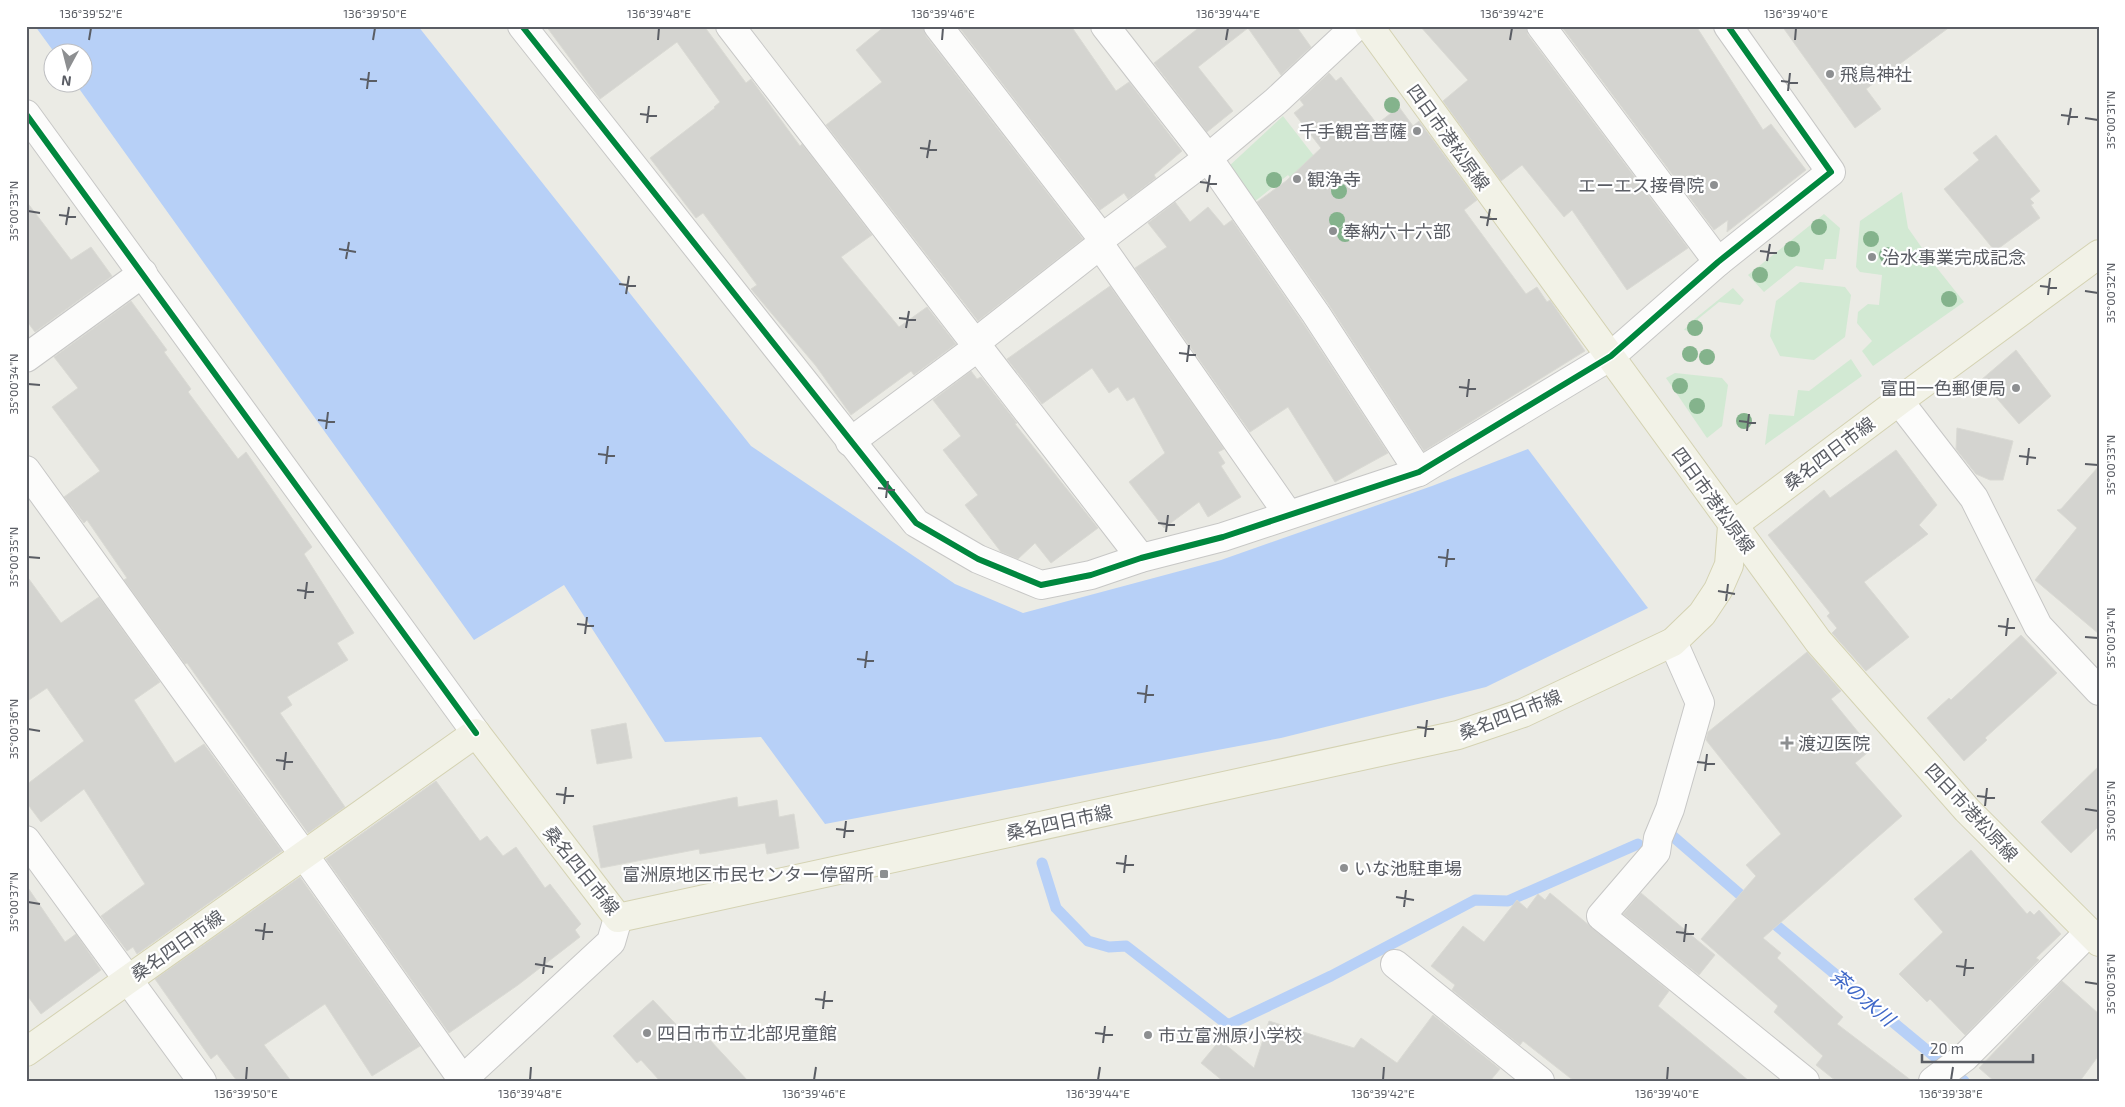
<svg xmlns="http://www.w3.org/2000/svg" width="2125" height="1107" font-family="'Exo 2','Noto Sans JP',sans-serif">
  <style>
    .green { fill: #d2e9d3 }
    .water { fill: #b7d0f7 }
    .lines { fill: none; stroke-linecap: round; stroke-linejoin: round }
    .stream { stroke: #b7d0f7; stroke-width: 11 }
    .building { fill: #d4d4d0; stroke: #dadad4 }
    .minor-casing { stroke: #c7c7c6; stroke-width: 30 }
    .major-casing { stroke: #d4d2b2; stroke-width: 30 }
    .minor { stroke: #fcfcfb; stroke-width: 28 }
    .major { stroke: #f2f2e7; stroke-width: 28 }
    .cycleway-casing { stroke: #fff; stroke-width: 9 }
    .cycleway { stroke: #00873e; stroke-width: 6 }
    .tree { fill: #84b38c }
    .ticks { fill: none; stroke: #5a5d64; stroke-width: 2 }
    .poi-dot { fill: #8d8f91; stroke: #fff; stroke-width: 2 }
    .labels { text-anchor: middle; dominant-baseline: central; stroke-width: 4.5; stroke-linejoin: round; paint-order: stroke }
    .poi-label { font-size: 18px; fill: #5a5d64; stroke: #fff; text-anchor: start }
    .street-label { font-size: 18px; fill: #5a5d64; stroke: #fff }
    .water-label { font-size: 19px; font-style: italic; fill: #3e67c8; stroke: #fff }
    .neatline { fill: none; stroke: #5a5d64; stroke-width: 2 }
    .ticks-label { font-size: 12px; text-anchor: middle; fill: #5a5d64 }
  </style>
  <rect width="100%" height="100%" fill="#ebebe5"/>
  <g class="green">
    <path d="M1283,116L1321,165L1294,182L1288,175L1254,202L1228,167Z"/>
    <path d="M1902,192L1908,228L1929,258L1964,302L1873,366L1862,351L1872,341L1857,323L1858,312L1868,304L1879,305L1882,275L1860,272L1856,267L1860,221Z"/>
    <path d="M1824,214L1840,228L1836,259H1825L1823,270L1796,266L1764,292L1748,275Z"/>
    <path d="M1800,282L1845,287L1851,295L1845,337L1814,360L1780,356L1770,336L1776,301Z"/>
    <path d="M1733,288L1744,300L1740,305L1719,302L1698,319L1696,332L1684,330L1691,322Z"/>
    <path d="M1851,359L1862,376L1765,445L1769,414L1794,416L1798,390L1809,391Z"/>
    <path d="M1675,373L1722,378L1728,385L1722,426L1707,438L1666,378Z"/>
  </g>
  <path class="water" d="M35,26H418L751,446L955,584L1023,613L1221,560L1432,486L1528,449L1648,608L1486,687L1281,738L825,824L761,737L665,742L564,585L474,640L75,83L82,82V52H54Z"/>
  <g class="lines">
    <g class="stream">
      <path d="M1669,833L1751,904"/>
      <path d="M1042,863L1056,908L1088,941L1109,947L1126,946L1228,1025L1331,976L1475,900L1508,901L1638,844"/>
      <path d="M1765,916L1964,1081"/>
    </g>
  </g>
  <g class="building">
    <path d="M546,26H704L746,83L751,79L800,146L802,144L872,235L841,257L899,327L927,307L956,344L914,375L911,371L851,415L816,366L751,289L757,285L703,213L696,218L650,158L715,108L714,107L720,102L677,42L600,99Z"/>
    <path d="M885,26H923L926,36L1083,239L978,321L826,125L882,82L856,50Z"/>
    <path d="M958,26H1071L1116,91L1129,82L1182,151L1154,175L1156,178L1128,199L1124,193L1100,210Z"/>
    <path d="M1201,26H1296L1311,47L1281,75L1248,28L1198,67L1233,111L1207,132L1154,63Z"/>
    <path d="M1420,26H1526L1528,35L1688,248L1627,290L1572,210L1564,217L1522,165L1501,181L1443,101L1468,80Z"/>
    <path d="M1561,26H1696L1763,130L1771,124L1806,170L1727,232L1728,220L1714,230Z"/>
    <path d="M1782,26H1951L1866,89L1881,109L1855,128Z"/>
    <path d="M1329,73L1336,81L1341,77L1377,124L1399,107L1413,126L1419,121L1477,200L1464,210L1526,294L1537,287L1547,302L1550,300L1585,351L1424,451L1329,305L1257,202L1286,181L1321,148L1294,113L1304,105L1300,100Z"/>
    <path d="M1996,135L2040,191L2030,199L2034,203L2031,205L2040,218L1995,251L1944,189L1979,160L1973,153Z"/>
    <path d="M26,201L71,260L91,247L112,276L35,332L26,320Z"/>
    <path d="M1175,202L1190,222L1208,207L1224,226L1232,220L1303,323L1388,453L1335,482L1288,407L1250,432L1135,268L1167,247L1148,223Z"/>
    <path d="M1110,286L1224,449L1218,452L1225,463L1221,466L1241,497L1208,517L1199,502L1164,528L1129,482L1165,453L1134,397L1127,401L1118,387L1109,393L1092,368L1042,404L1007,359Z"/>
    <path d="M131,301L167,350L164,352L191,389L188,392L238,459L246,452L312,547L304,554L354,633L337,643L348,660L287,697L292,705L280,713L345,807L308,833L187,663L185,664L124,580L127,578L87,520L84,523L64,497L100,471L52,407L78,388L54,357Z"/>
    <path d="M2016,350L2051,396L2019,424L1981,380Z"/>
    <path d="M971,371L977,379L981,377L1017,423L1015,424L1098,528L1051,563L1035,543L1018,559L1001,552L965,505L978,495L943,450L961,436L933,400Z"/>
    <path d="M1957,428L2013,441L2003,480H1990L1976,474L1956,449Z"/>
    <path d="M1896,450L1937,505L1919,525L1928,534L1864,582L1909,637L1866,671L1832,633L1837,628L1827,616L1830,613L1768,535L1824,490L1830,498Z"/>
    <path d="M2099,466V634L2035,580L2077,528L2057,510L2061,509Z"/>
    <path d="M26,575L61,623L99,597L160,682L134,700L175,763L204,744L282,851L137,954L133,947L127,951L101,916L145,884L84,789L41,822L26,802V785L84,741L47,688L26,702Z"/>
    <path d="M2021,635L2057,673L1985,738L1987,740L1964,761L1927,718L1949,698L1951,700Z"/>
    <path d="M1807,652L1841,691L1831,699L1872,749L1855,763L1902,816L1763,938L1781,953L1777,958L1843,1017L1837,1024L1912,1081H1836L1816,1065L1823,1056L1774,1012L1778,1006L1701,939L1756,876L1746,865L1781,834L1706,740L1708,732Z"/>
    <path d="M626,723L632,758L597,764L591,730Z"/>
    <path d="M2099,766V826L2071,853L2041,822Z"/>
    <path d="M436,781L480,841L487,836L503,856L516,847L545,888L550,884L581,924L575,930L580,937L518,985L449,1033L326,859Z"/>
    <path d="M737,797L738,807L777,800L779,817L794,814L799,848L767,854L765,843L700,854L699,849L601,868L593,826Z"/>
    <path d="M1971,850L2027,914L2030,911L2034,915L2039,910L2061,934L2036,958L2039,960L1965,1035L1930,999L1927,1002L1899,974L1943,932L1914,899Z"/>
    <path d="M300,877L420,1046L372,1076L325,1004L264,1045L291,1081H237L217,1054L211,1059L155,979Z"/>
    <path d="M26,885L65,942L76,934L101,970L41,1014L26,994Z"/>
    <path d="M1550,893L1669,991L1658,1006L1749,1081H1574L1523,1041L1520,1045L1452,990L1455,985L1431,966L1463,926L1484,942L1517,900L1527,909L1538,894L1545,900Z"/>
    <path d="M1641,893L1715,955L1699,975L1623,914Z"/>
    <path d="M2062,981L2099,1014V1055L2080,1081H1994L1979,1068Z"/>
    <path d="M653,1000L686,1035L696,1025L748,1081H660L641,1060L637,1063L613,1036Z"/>
    <path d="M1433,1015L1500,1069L1490,1081H1223L1201,1063L1220,1040L1254,1068L1269,1021L1354,1048L1361,1038L1397,1063Z"/>
  </g>
  <g class="lines">
    <g class="minor-casing">
      <g id="minor">
        <path d="M522,26L916,523L978,559L1041,585L1091,575L1141,558L1223,537L1419,472L1611,356L1718,262L1831,172L1728,26"/>
        <path d="M730,26L1141,558"/>
        <path d="M938,26L1102,238"/>
        <path d="M1105,26L1208,158L1316,314L1419,472"/>
        <path d="M1541,26L1718,262"/>
        <path d="M26,114L476,733"/>
        <path d="M1100,245L1288,514"/>
        <path d="M975,343L1100,245L1102,238L1208,158L1276,101L1352,30L1353,26"/>
        <path d="M26,358L143,273"/>
        <path d="M1899,401L1974,498L2038,626L2099,691"/>
        <path d="M850,442L978,347"/>
        <path d="M26,470L304,855L462,1079"/>
        <path d="M1673,642L1700,703L1670,809L1658,838L1656,852L1601,916L1805,1081"/>
        <path d="M26,840L202,1081"/>
        <path d="M1395,964L1540,1081"/>
        <path d="M461,1081L611,942L618,918"/>
        <path d="M1933,1081L1965,1057L2089,932"/>
      </g>
    </g>
    <g class="major-casing">
      <g id="major">
        <path d="M1369,26L1818,641L1967,810L2099,942"/>
        <path d="M26,1052L476,733L618,918L1458,735L1523,713L1673,642L1702,614L1718,590L1729,565L1732,526L1899,401L2099,254"/>
      </g>
    </g>
    <use href="#minor" class="minor"/>
    <use href="#major" class="major"/>
    <g class="cycleway-casing">
      <g id="cycleway">
        <path d="M522,26L916,523L978,559L1041,585L1091,575L1141,558L1223,537L1419,472L1611,356L1718,262L1831,172L1728,26"/>
        <path d="M26,114L476,733"/>
      </g>
    </g>
    <use href="#cycleway" class="cycleway"/>
  </g>
  <g class="tree">
    <circle cx="1392" cy="105" r="8"/>
    <circle cx="1274" cy="180" r="8"/>
    <circle cx="1339" cy="191" r="8"/>
    <circle cx="1337" cy="220" r="8"/>
    <circle cx="1819" cy="227" r="8"/>
    <circle cx="1345" cy="234" r="8"/>
    <circle cx="1871" cy="239" r="8"/>
    <circle cx="1792" cy="249" r="8"/>
    <circle cx="1887" cy="255" r="8"/>
    <circle cx="1760" cy="275" r="8"/>
    <circle cx="1949" cy="299" r="8"/>
    <circle cx="1695" cy="328" r="8"/>
    <circle cx="1690" cy="354" r="8"/>
    <circle cx="1707" cy="357" r="8"/>
    <circle cx="1680" cy="386" r="8"/>
    <circle cx="1697" cy="406" r="8"/>
    <circle cx="1744" cy="421" r="8"/>
  </g>
  <path class="ticks" d="M89,40L91,28M373,40L375,28M658,40L659,28M942,40L943,28M1226,40L1228,28M1510,40L1512,28M1795,40L1796,28M360,79L377,81M1781,81L1798,83M367,89L369,72M1788,91L1790,73M640,114L657,116M2061,115L2078,117M2085,118L2098,120M647,123L649,106M2068,125L2071,108M920,148L937,150M927,158L930,140M1200,182L1217,184M1207,192L1210,175M28,211L40,213M59,215L76,217M1480,217L1497,219M66,225L69,207M1487,226L1490,209M339,249L356,252M1760,251L1777,253M346,259L349,242M1767,261L1770,244M619,284L636,286M2040,286L2057,288M2085,291L2098,293M626,294L629,276M2048,295L2050,278M899,318L916,320M906,328L909,311M1179,353L1196,355M1187,362L1189,345M28,384L40,385M1459,387L1476,389M1467,397L1469,379M318,420L335,422M1739,421L1756,423M326,429L328,412M1747,431L1749,414M598,454L615,456M2019,456L2036,458M606,464L608,446M2085,464L2098,465M2027,465L2029,448M878,488L895,490M886,498L888,481M1158,523L1175,525M1166,532L1168,515M28,557L40,558M1438,557L1455,559M1446,567L1448,549M297,590L314,592M1718,591L1735,594M305,599L307,582M1726,601L1728,584M577,624L594,626M1998,626L2015,628M585,634L587,617M2006,636L2008,618M2085,637L2098,638M857,659L874,661M865,668L867,651M1137,693L1154,695M1145,703L1147,685M1417,727L1434,729M28,729L40,731M1425,737L1427,720M276,760L293,762M1697,762L1715,764M284,770L286,752M1705,771L1707,754M556,794L574,796M1977,796L1995,798M564,804L566,787M1985,806L1987,788M2085,809L2098,811M836,829L854,831M844,838L846,821M1116,863L1134,865M1124,873L1126,855M1396,897L1414,900M28,902L40,904M1404,907L1406,890M255,930L273,932M1676,932L1694,934M263,940L265,923M1684,942L1686,924M535,964L553,967M1956,966L1974,968M543,974L545,957M1964,976L1966,959M2085,982L2098,984M815,999L833,1001M823,1009L825,991M1095,1033L1113,1035M1103,1043L1105,1026M246,1080L247,1067M530,1080L531,1067M814,1080L816,1067M1098,1080L1100,1067M1383,1080L1384,1067M1667,1080L1668,1067M1951,1080L1953,1067"/>
  <g class="poi-dot">
    <circle cx="1830" cy="74" r="5"/>
    <circle cx="1417" cy="131" r="5"/>
    <circle cx="1297" cy="179" r="5"/>
    <circle cx="1714" cy="185" r="5"/>
    <circle cx="1333" cy="231" r="5"/>
    <circle cx="1872" cy="257" r="5"/>
    <circle cx="2016" cy="388" r="5"/>
    <path d="M1784.5 735.5h5v5h5v5h-5v5h-5v-5h-5v-5h5z"/>
    <circle cx="1344" cy="868" r="5"/>
    <rect x="879" y="869" width="10" height="10" rx="2.5"/>
    <circle cx="647" cy="1033" r="5"/>
    <circle cx="1148" cy="1035" r="5"/>
  </g>
  <g class="labels">
    <g class="poi-label">
      <text x="1840" y="74">飛鳥神社</text>
      <text x="1407" y="131" text-anchor="end">千手観音菩薩</text>
      <text x="1307" y="179">観浄寺</text>
      <text x="1704" y="185" text-anchor="end">エーエス接骨院</text>
      <text x="1343" y="231">奉納六十六部</text>
      <text x="1882" y="257">治水事業完成記念</text>
      <text x="2006" y="388" text-anchor="end">富田一色郵便局</text>
      <text x="1798" y="743">渡辺医院</text>
      <text x="1354" y="868">いな池駐車場</text>
      <text x="874" y="874" text-anchor="end">富洲原地区市民センター停留所</text>
      <text x="657" y="1033">四日市市立北部児童館</text>
      <text x="1158" y="1035">市立富洲原小学校</text>
    </g>
    <g class="street-label">
      <text transform="translate(1449 137) rotate(54)">四日市港松原線</text>
      <text transform="translate(1829 453) rotate(-37)">桑名四日市線</text>
      <text transform="translate(1714 500) rotate(54)">四日市港松原線</text>
      <text transform="translate(1510 714) rotate(-21)">桑名四日市線</text>
      <text transform="translate(1972 812) rotate(47)">四日市港松原線</text>
      <text transform="translate(1059 822) rotate(-12)">桑名四日市線</text>
      <text transform="translate(582 870) rotate(51)">桑名四日市線</text>
      <text transform="translate(177 945) rotate(-35)">桑名四日市線</text>
    </g>
    <g class="water-label">
      <text transform="translate(1863 997) rotate(40)">茶の水川</text>
    </g>
  </g>
  <rect width="2125" height="1107" fill="none" stroke="#ffffff" stroke-width="55"/>
  <g transform="translate(68 68) rotate(187)"><circle r="24" fill="#ffffff" stroke="#bdbec1"/>
  <path d="M0-4L9 19L0 12L-9 19Z" fill="#8d8f91"/>
  <text y="-8" font-size="14" font-weight="bold" text-anchor="middle" fill="#5a5d64">N</text>
  </g>
  <path d="M1922 1054v8h111v-8" fill="none" stroke="#5a5d64" stroke-width="2.5"/>
  <text x="1930" y="1054" font-size="15" fill="#5a5d64" stroke="#ffffff" stroke-width="4" paint-order="stroke">20 m</text>
  <rect x="28" y="28" width="2070" height="1052" class="neatline"/>
  <g class="ticks-label">
    <text x="91" y="18">136°39'52"E</text>
    <text x="375" y="18">136°39'50"E</text>
    <text x="659" y="18">136°39'48"E</text>
    <text x="943" y="18">136°39'46"E</text>
    <text x="1228" y="18">136°39'44"E</text>
    <text x="1512" y="18">136°39'42"E</text>
    <text x="1796" y="18">136°39'40"E</text>
    <text transform="translate(2111 120) rotate(-90)" y="4">35°00'31"N</text>
    <text transform="translate(14 211) rotate(-90)" y="4">35°00'33"N</text>
    <text transform="translate(2111 293) rotate(-90)" y="4">35°00'32"N</text>
    <text transform="translate(14 384) rotate(-90)" y="4">35°00'34"N</text>
    <text transform="translate(2111 465) rotate(-90)" y="4">35°00'33"N</text>
    <text transform="translate(14 557) rotate(-90)" y="4">35°00'35"N</text>
    <text transform="translate(2111 638) rotate(-90)" y="4">35°00'34"N</text>
    <text transform="translate(14 729) rotate(-90)" y="4">35°00'36"N</text>
    <text transform="translate(2111 811) rotate(-90)" y="4">35°00'35"N</text>
    <text transform="translate(14 902) rotate(-90)" y="4">35°00'37"N</text>
    <text transform="translate(2111 984) rotate(-90)" y="4">35°00'36"N</text>
    <text x="246" y="1098">136°39'50"E</text>
    <text x="530" y="1098">136°39'48"E</text>
    <text x="814" y="1098">136°39'46"E</text>
    <text x="1098" y="1098">136°39'44"E</text>
    <text x="1383" y="1098">136°39'42"E</text>
    <text x="1667" y="1098">136°39'40"E</text>
    <text x="1951" y="1098">136°39'38"E</text>
  </g>
</svg>
